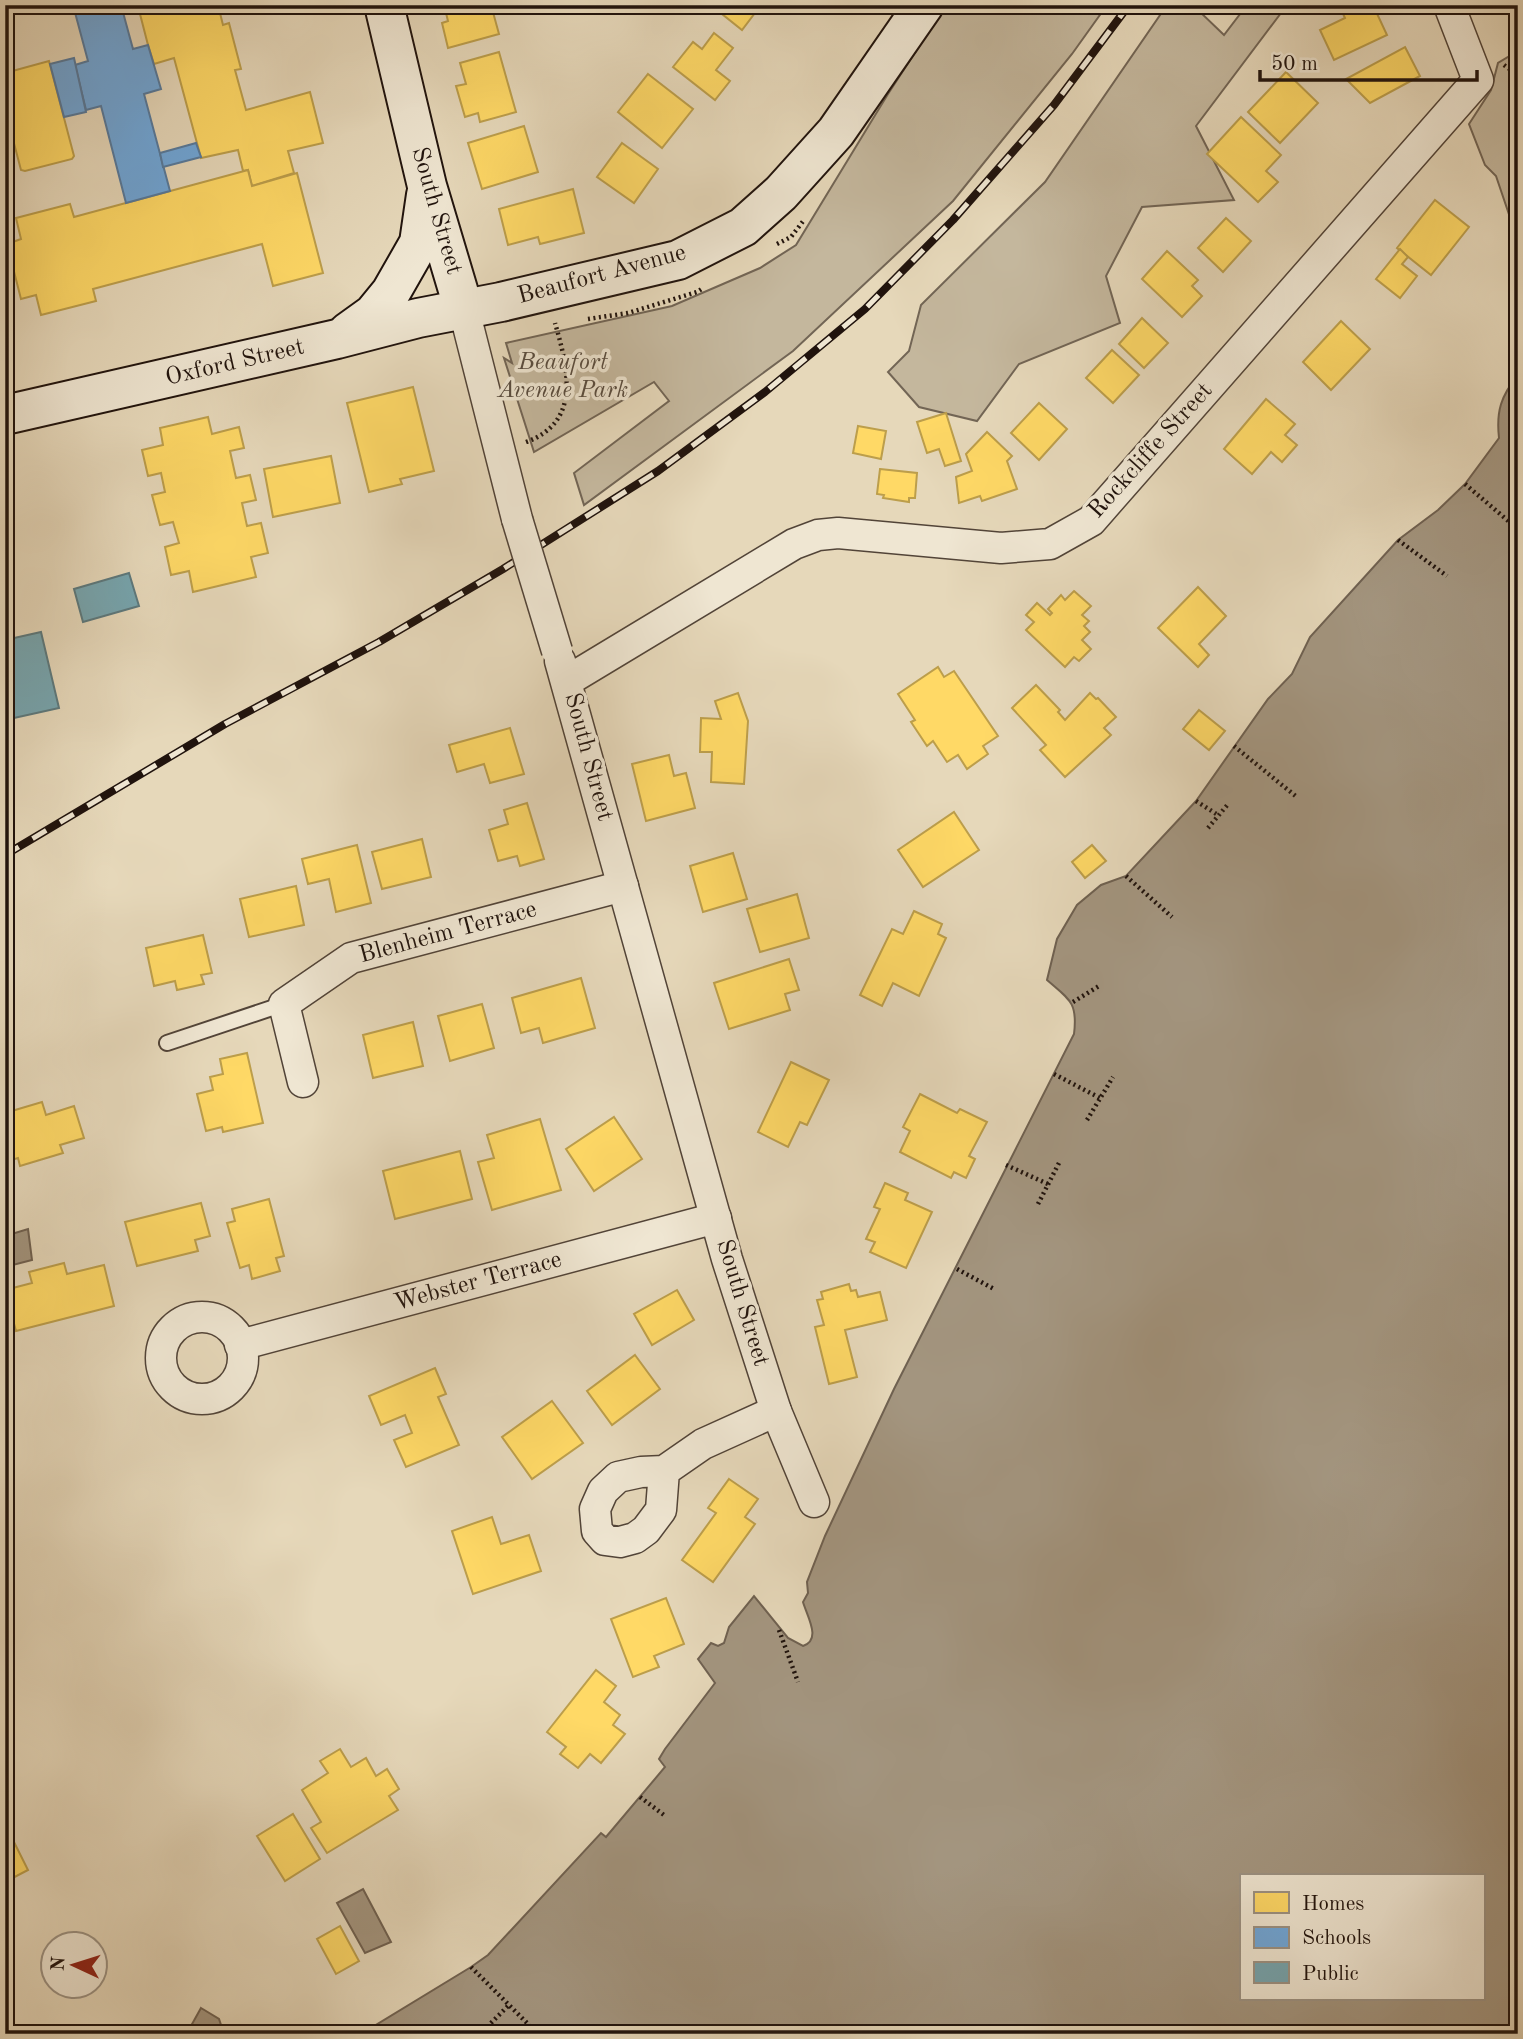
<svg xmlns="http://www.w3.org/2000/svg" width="1523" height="2039" font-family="'Old Standard TT',serif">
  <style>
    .green { fill: #c4b79d; stroke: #726555; stroke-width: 2 }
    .water { fill: #a3957f; stroke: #6f6151; stroke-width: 2; fill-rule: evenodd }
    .homes { fill: #ffd966; stroke: #bc9e4b; stroke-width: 2 }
    .schools { fill: #6fa8dc; stroke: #577b9e; stroke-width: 2 }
    .public { fill: #76a5af; stroke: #5c797e; stroke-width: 2 }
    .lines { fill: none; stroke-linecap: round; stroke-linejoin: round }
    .lane-casing { stroke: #524438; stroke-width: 18 }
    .street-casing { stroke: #524438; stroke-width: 33 }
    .secondary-casing { stroke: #20130d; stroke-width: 42 }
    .path { stroke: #20130d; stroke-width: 4.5; stroke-dasharray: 2 3.5; stroke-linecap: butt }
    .lane { stroke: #efe6d2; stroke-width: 14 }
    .street { stroke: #efe6d2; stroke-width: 30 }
    .secondary { stroke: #efe6d2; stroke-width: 38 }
    .rail-casing { stroke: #20130d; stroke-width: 8 }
    .rail { stroke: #efe6d2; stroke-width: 5; stroke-dasharray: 16; stroke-linecap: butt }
    .street-bridge-casing { stroke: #524438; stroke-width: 33; stroke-linecap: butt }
    .street-bridge { stroke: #efe6d2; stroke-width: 30 }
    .labels { text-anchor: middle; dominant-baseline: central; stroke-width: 7; stroke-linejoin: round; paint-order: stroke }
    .street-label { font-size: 24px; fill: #20130d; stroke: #efe6d2 }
    .park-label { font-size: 24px; font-style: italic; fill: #594c3f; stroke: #efe6d2 }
  </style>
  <rect width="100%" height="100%" fill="#e6d8ba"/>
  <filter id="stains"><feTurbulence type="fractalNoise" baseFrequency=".00286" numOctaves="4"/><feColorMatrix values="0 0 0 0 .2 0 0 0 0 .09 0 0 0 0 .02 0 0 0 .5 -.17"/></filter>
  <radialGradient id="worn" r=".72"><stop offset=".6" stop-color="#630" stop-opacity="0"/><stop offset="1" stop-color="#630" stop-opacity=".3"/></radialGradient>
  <g class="green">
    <path d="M946,5H1107L1072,54L953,201L793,351L584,505L574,473L669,401L654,382L534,452L504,358L512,363L506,343L672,306L760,268L796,245L888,94Z"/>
    <path d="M1167,5H1205L1200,12L1224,35L1247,5H1287L1196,126L1234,200L1142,207L1106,276L1120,323L1019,364L977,421L919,407L888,372L909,351L921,305L1045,182Z"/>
    <path d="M1518,51V241L1496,176L1485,165L1469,124L1491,90L1498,63Z"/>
  </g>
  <g class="water">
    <path d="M1518,375V2034H361L471,1967L488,1955L601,1833L606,1837L665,1767L659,1759L665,1749L715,1683L698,1659L711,1643L718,1646L724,1643L729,1627L754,1596L788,1638L803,1646C822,1640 807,1616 803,1602L808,1593L807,1582L825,1536L894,1389L1074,1034C1078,1002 1069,999 1047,980L1057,939L1077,905L1101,885L1126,876L1196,801L1268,699L1292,674L1310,637L1398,540L1438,510L1465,484L1499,438C1496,411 1501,396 1518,375ZM1241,1876H1483V1999H1241Z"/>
    <path d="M28,1229L32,1260L5,1267V1236Z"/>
    <path d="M363,1889L391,1942L365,1953L337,1903Z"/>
    <path d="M201,2008L219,2019L224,2034H169L191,2026Z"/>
  </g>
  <g class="homes">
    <path d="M156,5H218L223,25L229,23L241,69L235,70L246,110L310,92L323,143L288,151L294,173L252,186L248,170L243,171L238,150L201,158L174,58L154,64L148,45L140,14L158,11Z"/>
    <path d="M444,5H491L499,34L448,48L442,23L448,21Z"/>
    <path d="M721,5H761L742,30L722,14L726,9Z"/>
    <path d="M1339,5H1373L1387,35L1334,60L1320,30L1345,18Z"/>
    <path d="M714,33L733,48L716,70L730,81L715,100L673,67L693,42L702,49Z"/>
    <path d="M1405,47L1420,76L1370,103L1346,79Z"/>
    <path d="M499,52L516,112L480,122L478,113L465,117L456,86L466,84L460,63Z"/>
    <path d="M49,61L74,156L72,159L25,171L21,170L5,109V73Z"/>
    <path d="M1286,72L1318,103L1280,143L1248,112Z"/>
    <path d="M648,74L693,109L662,148L618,112Z"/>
    <path d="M1241,117L1281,155L1266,171L1278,182L1258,202L1207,154Z"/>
    <path d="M524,126L538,172L482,189L468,143Z"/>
    <path d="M622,143L658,169L634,203L597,177Z"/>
    <path d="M248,170L252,186L297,173L323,273L273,286L262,244L93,289L96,301L41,315L36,295L21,299L7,244L21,239L16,218L70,204L74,217Z"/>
    <path d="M573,189L584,233L540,244L538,237L508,245L499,209Z"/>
    <path d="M1435,200L1469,227L1431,275L1397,248Z"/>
    <path d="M1226,218L1251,241L1223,272L1198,248Z"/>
    <path d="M1400,249L1408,257L1402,264L1417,276L1400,298L1376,279Z"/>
    <path d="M1167,251L1198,280L1192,286L1202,296L1182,317L1142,279Z"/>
    <path d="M1142,318L1168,343L1144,368L1119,344Z"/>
    <path d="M1341,321L1370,349L1331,390L1303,362Z"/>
    <path d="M1112,350L1139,375L1113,403L1086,378Z"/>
    <path d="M413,387L434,471L400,479L402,484L369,492L347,403Z"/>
    <path d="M1266,399L1295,424L1285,435L1297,445L1282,462L1271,452L1252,474L1224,449Z"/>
    <path d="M1039,403L1067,429L1039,460L1011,433Z"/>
    <path d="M946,413L961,461L945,466L939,449L927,453L917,422Z"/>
    <path d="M208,417L212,434L239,427L244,448L230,451L236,478L250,475L256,500L242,503L247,526L261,523L268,553L251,557L256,577L193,592L189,571L171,575L165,547L179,543L173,522L160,525L152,495L165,492L161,473L148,476L142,450L163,445L160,428Z"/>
    <path d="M858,426L886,431L881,459L853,453Z"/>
    <path d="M987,432L1012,456L1007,461L1017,489L982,501L980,496L959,503L956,477L972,471L966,454Z"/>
    <path d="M331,456L340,503L273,517L264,469Z"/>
    <path d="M880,469L917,473L915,498H909V502L883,498L884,495L877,494Z"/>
    <path d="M1198,587L1226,616L1199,644L1209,655L1198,667L1158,628Z"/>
    <path d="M1074,591L1091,606L1082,615L1089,621L1084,626L1090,632L1082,640L1091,649L1079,661L1074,657L1065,667L1026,630L1034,622L1026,615L1037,603L1050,615L1052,613L1048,609L1061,595L1065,600Z"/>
    <path d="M938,667L944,677L954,671L998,736L983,746L988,754L967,769L958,755L947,762L933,741L927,746L911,722L915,720L898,694Z"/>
    <path d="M1036,685L1060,710L1058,712L1065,720L1090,693L1096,699L1098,698L1116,717L1104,728L1111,735L1065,777L1040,750L1046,745L1012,708Z"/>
    <path d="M738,693L748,721L744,784L711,782L712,752H700L701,718L721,719L715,701Z"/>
    <path d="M1199,710L1225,731L1209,750L1183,729Z"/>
    <path d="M510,728L524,774L490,783L484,764L457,772L449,745Z"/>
    <path d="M669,755L674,776L686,773L695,808L646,821L632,764Z"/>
    <path d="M527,803L544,859L520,866L517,856L498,861L489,830L508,824L504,810Z"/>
    <path d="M954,812L979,850L923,887L898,850Z"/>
    <path d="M422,839L431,877L382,889L372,852Z"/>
    <path d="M357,845L371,903L336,912L329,879L308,884L302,859Z"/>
    <path d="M1092,845L1106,861L1085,878L1072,862Z"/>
    <path d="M733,853L747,899L703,912L690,866Z"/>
    <path d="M296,886L304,925L249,937L240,899Z"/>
    <path d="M797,894L809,938L760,952L747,909Z"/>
    <path d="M914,911L942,924L938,934L946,938L919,996L893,983L882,1006L860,995L892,929L903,934Z"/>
    <path d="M203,935L212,973L201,975L204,984L177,990L175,981L154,986L146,948Z"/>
    <path d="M789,959L799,990L785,994L790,1010L729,1029L714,983Z"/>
    <path d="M581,978L595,1028L543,1043L539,1028L521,1033L512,998Z"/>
    <path d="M482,1004L494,1048L450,1061L438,1016Z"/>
    <path d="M413,1022L423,1066L373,1078L363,1035Z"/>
    <path d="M247,1053L263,1123L223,1132L222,1127L206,1131L197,1094L213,1090L210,1077L223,1074L220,1059Z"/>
    <path d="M791,1062L829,1080L807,1125L800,1122L788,1147L758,1132Z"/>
    <path d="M920,1094L957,1113L960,1109L987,1122L969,1156L975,1159L966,1178L954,1172L951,1178L900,1152L910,1131L903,1127Z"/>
    <path d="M42,1102L46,1115L74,1106L84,1138L60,1145L63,1153L20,1166L18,1158L5,1162V1127H8L5,1113Z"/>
    <path d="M614,1117L642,1159L594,1191L566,1149Z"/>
    <path d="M540,1119L561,1190L492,1210L478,1162L494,1158L487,1135Z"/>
    <path d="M460,1151L472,1199L395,1219L383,1171Z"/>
    <path d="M885,1183L908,1193L905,1200L932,1212L906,1268L870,1252L875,1242L866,1239L880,1209L874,1207Z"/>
    <path d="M269,1199L284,1256L276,1258L280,1271L252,1279L249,1265L240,1268L227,1223L235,1221L232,1209Z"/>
    <path d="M201,1203L210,1236L195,1240L198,1251L137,1266L125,1222Z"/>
    <path d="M64,1263L67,1274L104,1265L114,1306L16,1331L5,1290L32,1283L29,1272Z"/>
    <path d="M849,1284L851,1291L856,1290L858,1297L880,1292L887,1320L845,1330L857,1377L829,1384L815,1327L824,1325L817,1300L823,1299L821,1292Z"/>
    <path d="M677,1290L694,1320L652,1345L634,1314Z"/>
    <path d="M635,1355L660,1389L612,1425L587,1391Z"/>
    <path d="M435,1368L446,1394L438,1397L459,1445L406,1467L394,1440L412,1433L405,1415L381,1425L369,1396Z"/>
    <path d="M552,1401L583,1443L532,1479L502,1437Z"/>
    <path d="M729,1479L758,1499L745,1517L755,1524L713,1582L682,1560L716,1513L708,1508Z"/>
    <path d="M492,1517L501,1544L529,1535L541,1571L473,1594L452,1531Z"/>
    <path d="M666,1598L684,1644L654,1656L659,1667L633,1677L611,1619Z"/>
    <path d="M596,1670L616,1686L604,1702L620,1715L613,1725L625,1734L601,1763L590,1754L578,1768L560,1754L566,1747L547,1732Z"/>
    <path d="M340,1749L351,1767L366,1758L376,1776L387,1769L399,1789L389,1796L398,1810L327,1853L311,1828L321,1822L302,1790L328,1773L320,1761Z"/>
    <path d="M293,1814L320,1859L285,1881L257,1836Z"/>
    <path d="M5,1824L28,1870L5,1882Z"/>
    <path d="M340,1926L359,1961L336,1974L317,1939Z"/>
  </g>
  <g class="schools">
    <path d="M73,5H121L133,49L148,45L161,89L144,94L170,191L126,203L101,106L86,110L75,65L88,61Z"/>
    <path d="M74,58L86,112L64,117L50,64Z"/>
    <path d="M196,143L201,157L163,167L160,153Z"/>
  </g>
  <g class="public">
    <path d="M129,573L139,606L83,622L74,589Z"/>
    <path d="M41,632L59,708L5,720V640Z"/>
  </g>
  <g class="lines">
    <g class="lane-casing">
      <path id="lane" d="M167,1043L284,1004"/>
    </g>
    <g class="street-casing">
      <g id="street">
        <path d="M464,310L517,519"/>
        <path d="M560,661L727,1259L776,1411L814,1502"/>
        <path d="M567,681L794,544L818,535L838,533L1001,548L1050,544L1091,521L1478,80L1449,5"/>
        <path d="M303,1082L284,1004L351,958L623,886"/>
        <circle cx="202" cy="1358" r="41"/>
        <path d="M240,1345L716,1218"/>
        <path d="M664,1471L661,1510L646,1530L635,1538L620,1542L605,1540L597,1531L595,1509L603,1491L618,1477L641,1472L664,1471L703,1444L776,1411"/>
      </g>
    </g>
    <g class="secondary-casing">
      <g id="secondary">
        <path d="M384,5L427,186L464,310"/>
        <path d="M348,332L373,314L391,292L419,243L426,195"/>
        <path d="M5,415L337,339L418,318L501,302L678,260L743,227L781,193L836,132L924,5"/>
      </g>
    </g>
    <g class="path">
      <path d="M1504,65L1512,71L1518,83"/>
      <path d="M777,244L791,237L804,220"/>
      <path d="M588,319L628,313L697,292L703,288"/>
      <path d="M526,442C582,422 568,368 555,323"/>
      <path d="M1465,484L1513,525"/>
      <path d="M1398,540L1447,576"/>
      <path d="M1234,746L1298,798"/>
      <path d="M1196,801L1218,815"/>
      <path d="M1208,828L1229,803"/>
      <path d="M1126,876L1172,917"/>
      <path d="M1073,1002L1099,986"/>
      <path d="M1054,1074L1100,1098"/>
      <path d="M1087,1120L1113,1077"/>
      <path d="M1006,1165L1048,1184"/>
      <path d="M1038,1204L1059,1163"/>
      <path d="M957,1269L994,1289"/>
      <path d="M779,1630L798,1682"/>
      <path d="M640,1797L664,1815"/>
      <path d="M471,1967L533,2029L528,2034"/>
      <path d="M487,2027L510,2004"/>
    </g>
    <use href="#lane" class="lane"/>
    <use href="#street" class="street"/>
    <use href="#secondary" class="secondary"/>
    <g class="rail-casing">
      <path id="rail" d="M5,855L225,724L379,642L503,569L658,471L765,392L865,309L953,220L1054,105L1129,5"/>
    </g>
    <use href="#rail" class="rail"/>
    <g class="street-bridge-casing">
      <path id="street-bridge" d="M517,519L557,651"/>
    </g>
    <use href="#street-bridge" class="street-bridge"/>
  </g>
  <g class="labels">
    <g class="street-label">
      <text transform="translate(436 211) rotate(74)">South Street</text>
      <text transform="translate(602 275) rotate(-15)">Beaufort Avenue</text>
      <text transform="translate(235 363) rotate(-13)">Oxford Street</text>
      <text transform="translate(1151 451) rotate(-48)">Rockcliffe Street</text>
      <text transform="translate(588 757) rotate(75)">South Street</text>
      <text transform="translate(448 933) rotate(-15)">Blenheim Terrace</text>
      <text transform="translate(478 1282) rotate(-15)">Webster Terrace</text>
      <text transform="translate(742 1303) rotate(73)">South Street</text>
    </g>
    <g class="park-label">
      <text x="563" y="363">Beaufort<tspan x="563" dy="28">Avenue Park</tspan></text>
    </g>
  </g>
  <rect width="1523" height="2039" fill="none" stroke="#e6d8ba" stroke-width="28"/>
  <rect x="7" y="7" width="1509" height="2025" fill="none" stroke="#20130d" stroke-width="3.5"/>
  <rect x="14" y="14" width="1495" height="2011" fill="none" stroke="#20130d" stroke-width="2"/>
  <rect x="1240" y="1874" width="245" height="126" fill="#efe6d2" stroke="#9c9283" stroke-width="2"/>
  <rect x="1254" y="1892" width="35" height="21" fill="#ffd966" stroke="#9c9283" stroke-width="2"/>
  <text x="1302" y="1910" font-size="21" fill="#20130d">Homes</text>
  <rect x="1254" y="1927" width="35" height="21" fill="#6fa8dc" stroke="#9c9283" stroke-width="2"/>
  <text x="1302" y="1944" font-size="21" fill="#20130d">Schools</text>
  <rect x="1254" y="1962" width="35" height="21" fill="#76a5af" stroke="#9c9283" stroke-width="2"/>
  <text x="1302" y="1980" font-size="21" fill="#20130d">Public</text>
  <g transform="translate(74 1965) rotate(274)"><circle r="33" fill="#efe6d2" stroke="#9c9283" stroke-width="2"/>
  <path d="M0-5L12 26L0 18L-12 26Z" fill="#8f2418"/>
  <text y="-10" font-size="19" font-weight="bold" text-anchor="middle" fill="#20130d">N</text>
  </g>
  <path d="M1260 70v10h217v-10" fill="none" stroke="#20130d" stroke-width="3.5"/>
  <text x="1271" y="70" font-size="21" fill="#20130d" stroke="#efe6d2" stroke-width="5" paint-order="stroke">50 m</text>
  <rect width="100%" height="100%" filter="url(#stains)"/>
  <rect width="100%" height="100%" fill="url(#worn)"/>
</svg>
